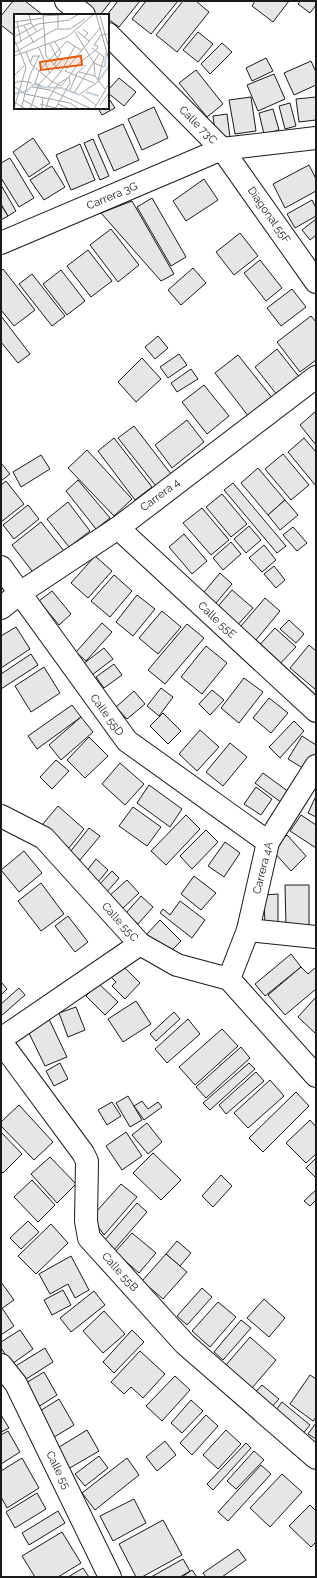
<svg xmlns="http://www.w3.org/2000/svg" width="317" height="1578" font-family="Raleway,sans-serif">
  <style>
    .building { fill: #e6e6e6; stroke: #1a1a1a }
    .lines { fill: none; stroke-linecap: round; stroke-linejoin: round }
    .street-casing { stroke: #1a1a1a; stroke-width: 24 }
    .street { stroke: #fff; stroke-width: 22 }
    .labels { text-anchor: middle; dominant-baseline: central; stroke-width: 3; stroke-linejoin: round; paint-order: stroke }
    .street-label { font-size: 11px; fill: #1a1a1a; stroke: #fff }
    .inset-river { fill: none; stroke: #c6d2dc; stroke-width: 2 }
    .inset-road { fill: none; stroke: #a3a3a3; stroke-width: 1 }
    .view { fill: #e8590c; fill-opacity: 0.15; stroke: #e8590c; stroke-width: 2 }
    .inset-edge { fill: none; stroke: #1a1a1a; stroke-width: 2 }
  </style>
  <rect width="100%" height="100%" fill="#fff"/>
  <g class="building">
    <path d="M13,1H25L43,15H15V36L1,25V16Z"/>
    <path d="M88,1H111L100,15H94L83,6Z"/>
    <path d="M118,1H140L119,27L108,19L107,15Z"/>
    <path d="M146,1H178L151,34L132,19Z"/>
    <path d="M183,1H196L209,12L177,52L156,35Z"/>
    <path d="M255,1H289L273,22L252,6Z"/>
    <path d="M300,1H316V5L310,13L298,4Z"/>
    <path d="M198,32L213,44L198,62L183,50Z"/>
    <path d="M222,43L232,52L210,74L201,64Z"/>
    <path d="M266,58L273,71L252,81L246,68Z"/>
    <path d="M311,61L316,72V85L294,95L284,73Z"/>
    <path d="M196,70L223,104L207,117L179,83Z"/>
    <path d="M274,74L285,99L258,111L247,85Z"/>
    <path d="M119,78L136,92L124,106L108,93V90Z"/>
    <path d="M108,97L115,108L102,115L98,108H108Z"/>
    <path d="M251,97L256,131L235,134L229,100Z"/>
    <path d="M316,97V120L299,122L296,99Z"/>
    <path d="M290,103L296,126L285,129L279,106Z"/>
    <path d="M154,107L168,138L142,150L128,119Z"/>
    <path d="M273,109L279,130L264,134L259,113Z"/>
    <path d="M227,114L230,137L216,139L213,116Z"/>
    <path d="M123,124L139,160L114,171L98,135Z"/>
    <path d="M33,138L50,163L29,177L13,152Z"/>
    <path d="M93,139L109,176L100,180L84,143Z"/>
    <path d="M80,144L95,180L71,190L56,155Z"/>
    <path d="M10,158L34,198L19,207L1,178V163Z"/>
    <path d="M309,165L316,179V191L285,208L273,184Z"/>
    <path d="M52,166L65,187L44,200L30,180Z"/>
    <path d="M204,179L218,200L186,221L173,201Z"/>
    <path d="M1,185L16,211L8,216L1,204Z"/>
    <path d="M152,198L186,257L171,266L137,207Z"/>
    <path d="M312,200L316,208V216L295,228L287,214Z"/>
    <path d="M132,201L174,274L161,281L101,213Z"/>
    <path d="M1,205L8,216L1,220Z"/>
    <path d="M316,219V235L310,240L302,230Z"/>
    <path d="M111,229L139,265L118,282L90,245Z"/>
    <path d="M240,233L258,256L234,275L216,252Z"/>
    <path d="M88,250L112,281L91,297L67,266Z"/>
    <path d="M260,260L282,288L266,301L244,273Z"/>
    <path d="M193,268L206,283L181,305L168,290Z"/>
    <path d="M3,269L35,310L14,326L1,310V271Z"/>
    <path d="M61,270L85,301L67,315L43,284Z"/>
    <path d="M32,274L65,316L52,326L19,284Z"/>
    <path d="M292,289L306,307L281,326L267,308Z"/>
    <path d="M1,316L30,354L18,363L1,342Z"/>
    <path d="M311,316L316,322V360L300,372L277,342Z"/>
    <path d="M158,336L168,348L155,359L145,347Z"/>
    <path d="M277,349L300,378L277,395L255,367Z"/>
    <path d="M179,354L187,365L168,378L160,367Z"/>
    <path d="M238,355L273,399L249,417L215,373Z"/>
    <path d="M142,358L161,379L136,402L118,382Z"/>
    <path d="M191,369L198,379L177,392L171,383Z"/>
    <path d="M204,385L229,416L207,434L182,402Z"/>
    <path d="M316,411V445L300,425Z"/>
    <path d="M187,420L204,442L172,468L155,445Z"/>
    <path d="M134,426L171,474L156,486L118,438Z"/>
    <path d="M114,438L152,487L135,500L98,451Z"/>
    <path d="M304,438L316,452V486L288,452Z"/>
    <path d="M87,450L132,499L114,516L68,468Z"/>
    <path d="M283,454L309,485L291,500L265,469Z"/>
    <path d="M41,455L50,469L21,487L13,472Z"/>
    <path d="M1,463L10,474L1,481Z"/>
    <path d="M258,468L285,500L268,515L241,483Z"/>
    <path d="M78,480L110,518L96,529L66,491Z"/>
    <path d="M6,481L24,504L1,522V485Z"/>
    <path d="M233,483L286,546L277,553L224,490Z"/>
    <path d="M222,494L247,524L231,537L206,507Z"/>
    <path d="M285,500L298,515L280,530L268,515Z"/>
    <path d="M68,502L90,531L69,547L47,519Z"/>
    <path d="M28,505L39,519L14,539L3,525Z"/>
    <path d="M202,508L229,540L211,555L183,523Z"/>
    <path d="M41,522L64,551L35,575L12,545Z"/>
    <path d="M249,526L261,540L246,553L234,539Z"/>
    <path d="M293,527L307,543L297,551L283,535Z"/>
    <path d="M184,534L207,561L192,574L169,547Z"/>
    <path d="M231,542L241,554L223,570L213,558Z"/>
    <path d="M264,545L276,560L262,572L249,558Z"/>
    <path d="M95,556L112,571L88,598L71,583Z"/>
    <path d="M274,566L285,580L276,588L264,574Z"/>
    <path d="M220,573L232,584L211,609L199,598Z"/>
    <path d="M114,575L132,591L110,617L91,601Z"/>
    <path d="M232,590L253,608L234,629L214,611Z"/>
    <path d="M52,591L71,614L59,625L39,601Z"/>
    <path d="M137,595L155,609L133,636L116,622Z"/>
    <path d="M265,598L280,611L251,646L235,633Z"/>
    <path d="M162,611L181,627L158,654L139,638Z"/>
    <path d="M289,620L304,634L296,643L280,629Z"/>
    <path d="M102,623L112,632L86,661L76,652Z"/>
    <path d="M187,624L204,638L165,684L148,670Z"/>
    <path d="M16,627L30,649L1,668V636Z"/>
    <path d="M275,628L296,647L276,668L256,649Z"/>
    <path d="M309,645L316,651V690L290,668Z"/>
    <path d="M206,646L227,663L202,694L181,677Z"/>
    <path d="M104,648L113,659L92,675L83,664Z"/>
    <path d="M31,654L38,665L1,689V674Z"/>
    <path d="M114,664L122,675L104,688L96,677Z"/>
    <path d="M44,667L60,693L31,712L15,686Z"/>
    <path d="M244,678L263,692L239,723L221,708Z"/>
    <path d="M161,688L173,697L159,716L147,706Z"/>
    <path d="M212,690L224,700L210,715L199,704Z"/>
    <path d="M134,691L145,704L127,719L116,707Z"/>
    <path d="M269,698L288,713L271,733L253,718Z"/>
    <path d="M72,705L81,717L37,749L28,736Z"/>
    <path d="M163,713L181,731L168,744L150,726Z"/>
    <path d="M81,717L93,732L61,760L49,745Z"/>
    <path d="M294,721L304,731L280,758L269,747Z"/>
    <path d="M200,730L219,747L197,771L179,754Z"/>
    <path d="M302,736L316,745V755L306,770L288,759Z"/>
    <path d="M89,737L108,756L85,778L67,760Z"/>
    <path d="M230,743L247,757L223,786L206,772Z"/>
    <path d="M56,760L69,771L52,789L40,777Z"/>
    <path d="M120,763L144,784L125,805L102,784Z"/>
    <path d="M263,773L289,792L282,803L255,783Z"/>
    <path d="M149,785L182,809L170,827L137,803Z"/>
    <path d="M256,787L272,799L261,815L244,804Z"/>
    <path d="M316,796V817L308,813Z"/>
    <path d="M58,806L84,829L69,848L42,825Z"/>
    <path d="M133,807L161,827L147,846L119,826Z"/>
    <path d="M186,815L200,829L166,865L151,851Z"/>
    <path d="M301,815L316,825V848L290,831Z"/>
    <path d="M89,828L100,836L80,860L70,852Z"/>
    <path d="M206,830L218,842L192,869L180,856Z"/>
    <path d="M287,835L306,856L291,871L272,850Z"/>
    <path d="M225,842L240,853L224,877L208,866Z"/>
    <path d="M24,851L42,873L19,892L1,870Z"/>
    <path d="M96,859L108,870L98,882L86,872Z"/>
    <path d="M112,871L119,878L106,893L98,886Z"/>
    <path d="M194,876L216,893L201,910L181,894Z"/>
    <path d="M127,880L139,893L121,910L108,897Z"/>
    <path d="M41,883L64,914L41,931L18,901Z"/>
    <path d="M285,885H309V927H286Z"/>
    <path d="M278,894V928H265L264,895Z"/>
    <path d="M141,896L153,907L138,924L126,913Z"/>
    <path d="M180,901L205,920L192,938L160,913L163,909L170,915Z"/>
    <path d="M68,916L88,942L75,952L55,926Z"/>
    <path d="M160,920L181,941L167,955L146,935Z"/>
    <path d="M291,954L301,967L265,996L255,984Z"/>
    <path d="M120,963L140,983L125,999L112,986L116,982L109,975Z"/>
    <path d="M301,967L308,974L315,968L316,969V989L285,1015L268,995Z"/>
    <path d="M1,982L7,989L1,995Z"/>
    <path d="M98,983L118,1002L105,1015L86,996Z"/>
    <path d="M19,988L25,995L1,1016V1004Z"/>
    <path d="M316,997V1033H315L298,1017Z"/>
    <path d="M136,1001L151,1024L123,1042L108,1019Z"/>
    <path d="M76,1007L85,1030L68,1037L59,1013Z"/>
    <path d="M174,1012L180,1019L156,1041L150,1034Z"/>
    <path d="M48,1017L67,1057L45,1066L26,1027Z"/>
    <path d="M188,1019L200,1034L167,1063L155,1049Z"/>
    <path d="M222,1029L238,1046L195,1085L179,1067Z"/>
    <path d="M241,1047L250,1058L206,1098L196,1087Z"/>
    <path d="M60,1063L68,1079L54,1086L46,1071Z"/>
    <path d="M249,1063L255,1069L210,1110L203,1103Z"/>
    <path d="M256,1072L264,1081L226,1114L219,1105Z"/>
    <path d="M270,1080L284,1096L248,1128L234,1113Z"/>
    <path d="M296,1092L309,1106L263,1152L249,1138Z"/>
    <path d="M128,1096L142,1120L130,1127L116,1103Z"/>
    <path d="M142,1101L148,1109L158,1102L162,1107L144,1120L134,1106Z"/>
    <path d="M112,1102L121,1116L107,1125L98,1110Z"/>
    <path d="M19,1105L53,1142L34,1160L1,1126V1122Z"/>
    <path d="M310,1120L316,1127V1154L306,1163L286,1143Z"/>
    <path d="M147,1123L162,1142L148,1154L132,1135Z"/>
    <path d="M1,1132L22,1154L3,1173L1,1171Z"/>
    <path d="M126,1132L142,1156L122,1170L106,1146Z"/>
    <path d="M153,1153L181,1180L161,1200L133,1173Z"/>
    <path d="M50,1157L76,1184L57,1203L31,1174Z"/>
    <path d="M316,1158V1178L306,1168Z"/>
    <path d="M221,1175L232,1186L213,1207L202,1196Z"/>
    <path d="M32,1180L55,1205L38,1222L14,1197Z"/>
    <path d="M121,1184L137,1197L104,1235L97,1225L95,1213Z"/>
    <path d="M316,1190V1200L310,1206L304,1201Z"/>
    <path d="M137,1203L147,1212L114,1250L104,1241Z"/>
    <path d="M28,1221L39,1232L21,1249L10,1238Z"/>
    <path d="M51,1224L68,1243L36,1274L18,1256Z"/>
    <path d="M132,1233L156,1253L139,1273L115,1252Z"/>
    <path d="M177,1241L191,1253L180,1266L166,1254Z"/>
    <path d="M166,1254L187,1272L163,1299L142,1281Z"/>
    <path d="M71,1256L89,1290L75,1298L68,1284L50,1294L39,1274Z"/>
    <path d="M1,1282L14,1300L1,1309Z"/>
    <path d="M202,1288L212,1297L187,1325L177,1316Z"/>
    <path d="M63,1290L71,1305L52,1315L44,1300Z"/>
    <path d="M94,1291L105,1305L71,1332L60,1318Z"/>
    <path d="M264,1299L285,1318L269,1337L247,1318Z"/>
    <path d="M218,1302L236,1317L210,1347L192,1331Z"/>
    <path d="M2,1308L14,1326L1,1335V1309Z"/>
    <path d="M104,1311L125,1334L103,1353L83,1331Z"/>
    <path d="M241,1320L251,1328L223,1360L214,1352Z"/>
    <path d="M20,1330L33,1349L12,1364L1,1348V1342Z"/>
    <path d="M132,1330L144,1342L114,1373L103,1362Z"/>
    <path d="M250,1337L276,1360L252,1388L226,1365Z"/>
    <path d="M45,1348L53,1362L23,1381L14,1367Z"/>
    <path d="M140,1351L165,1374L143,1398L131,1387L124,1394L111,1382Z"/>
    <path d="M44,1372L57,1395L35,1409L21,1386Z"/>
    <path d="M310,1375L316,1379V1417L313,1421L290,1404Z"/>
    <path d="M175,1376L190,1390L162,1421L146,1406Z"/>
    <path d="M262,1385L279,1399L269,1410L252,1396Z"/>
    <path d="M59,1399L74,1425L51,1439L35,1414Z"/>
    <path d="M191,1400L203,1411L182,1433L171,1423Z"/>
    <path d="M282,1402L310,1425L301,1436L273,1414Z"/>
    <path d="M1,1415L9,1428L1,1432Z"/>
    <path d="M206,1415L218,1426L192,1455L180,1443Z"/>
    <path d="M316,1423V1439L308,1434Z"/>
    <path d="M87,1430L99,1451L68,1469L56,1449Z"/>
    <path d="M226,1430L241,1444L218,1469L203,1455Z"/>
    <path d="M8,1431L20,1452L1,1464V1435Z"/>
    <path d="M165,1441L176,1455L157,1471L146,1457Z"/>
    <path d="M246,1443L251,1448L213,1490L207,1484Z"/>
    <path d="M254,1451L264,1460L236,1489L227,1481Z"/>
    <path d="M99,1456L108,1468L85,1486L75,1474Z"/>
    <path d="M22,1458L39,1488L7,1508L1,1497V1471Z"/>
    <path d="M127,1458L139,1475L95,1510L82,1493Z"/>
    <path d="M261,1465L271,1474L228,1521L218,1512Z"/>
    <path d="M282,1474L302,1492L270,1527L250,1508Z"/>
    <path d="M37,1493L46,1509L15,1528L6,1512Z"/>
    <path d="M134,1499L146,1523L113,1541L100,1516Z"/>
    <path d="M310,1505L316,1511V1542L311,1547L289,1526Z"/>
    <path d="M58,1511L65,1523L29,1545L22,1533Z"/>
    <path d="M163,1520L182,1555L142,1577H136L119,1544Z"/>
    <path d="M62,1532L81,1563L58,1577H35L22,1556Z"/>
    <path d="M238,1549L246,1560L222,1577H206L203,1573Z"/>
    <path d="M183,1559L190,1571L180,1577H151Z"/>
    <path d="M83,1568L89,1577H68Z"/>
    <path d="M192,1570L197,1577H182Z"/>
  </g>
  <g class="lines">
    <g class="street-casing">
      <g id="street">
        <path d="M66,1L84,15"/>
        <path d="M108,34L222,149L316,282"/>
        <path d="M1,243L222,149L316,138"/>
        <path d="M118,528L316,711"/>
        <path d="M1,567L127,741L268,842"/>
        <path d="M1,608L20,593L118,528L316,377"/>
        <path d="M1,816L44,838L140,944L177,965L229,979L316,1076"/>
        <path d="M248,930L316,937"/>
        <path d="M229,979L248,930L268,842L316,766"/>
        <path d="M1,1039L140,944"/>
        <path d="M1,1042L83,1153L87,1161L86,1221L89,1238L185,1344L316,1458"/>
        <path d="M1,1365L16,1384L110,1577"/>
      </g>
    </g>
    <use href="#street" class="street"/>
  </g>
  <g class="labels">
    <g class="street-label">
      <text transform="translate(198 125) rotate(45)">Calle 73C</text>
      <text transform="translate(112 196) rotate(-23)">Carrera 3G</text>
      <text transform="translate(269 215) rotate(55)">Diagonal 55F</text>
      <text transform="translate(160 495) rotate(-37)">Carrera 4</text>
      <text transform="translate(217 620) rotate(43)">Calle 55E</text>
      <text transform="translate(107 715) rotate(54)">Calle 55D</text>
      <text transform="translate(263 868) rotate(-76)">Carrera 4A</text>
      <text transform="translate(120 922) rotate(48)">Calle 55C</text>
      <text transform="translate(120 1272) rotate(48)">Calle 55B</text>
      <text transform="translate(58 1470) rotate(64)">Calle 55</text>
    </g>
  </g>
  <g transform="translate(14 14)">
    <rect width="95" height="95" fill="#fff"/>
    <path class="inset-river" d="M91,53L92,39M85,66L95,52M72,78L85,82M0,80L13,77L20,70L26,73L48,74L66,81"/>
    <path class="inset-road" d="M15,0L17,9L23,18M29,0L32,42L47,58M44,0V14M82,0L95,46M29,2L59,0M86,2L94,31M3,7L7,28M0,8L29,4M10,12L20,29M0,14L17,9M69,15L74,19L70,24M63,17L76,28M61,18L80,49L90,53M0,23L24,10L55,6L65,0M0,25L6,39M53,27L68,37M36,30L43,44L49,46M0,31L29,14M80,31L87,21L95,20M25,34L36,60M78,34L90,43L84,66M12,38L17,50L37,67L47,72L53,65M0,39L42,15H56L71,5M0,42L53,23L80,0M16,49L19,42H26M80,49L81,62M40,51L47,38L41,28M51,57L86,14M51,57L80,69M65,58L81,62L91,75M0,62L10,52M0,69L7,67L18,69M0,72L11,80L56,89L65,95M28,72L21,69L25,57L53,27M18,73L36,76L78,95M34,73L48,56L61,32M56,76L63,59L72,51M60,79L85,40M66,80L85,67M68,81L82,91M9,86L26,95M0,88L12,95M26,90L45,95M44,90L56,95M86,91L95,79M0,94L12,54L7,40M7,95L16,61L25,42M16,95L25,70L48,46M28,95L29,83M32,95L35,84L44,70L55,63L63,51L83,35L84,32L80,31M41,95L56,69L55,63M80,95L95,70"/>
    <path class="view" d="M67,42L68,51L27,56L26,48Z"/>
    <rect width="95" height="95" class="inset-edge"/>
  </g>
  <rect width="317" height="1578" fill="none" stroke="#1a1a1a" stroke-width="4"/>
</svg>
